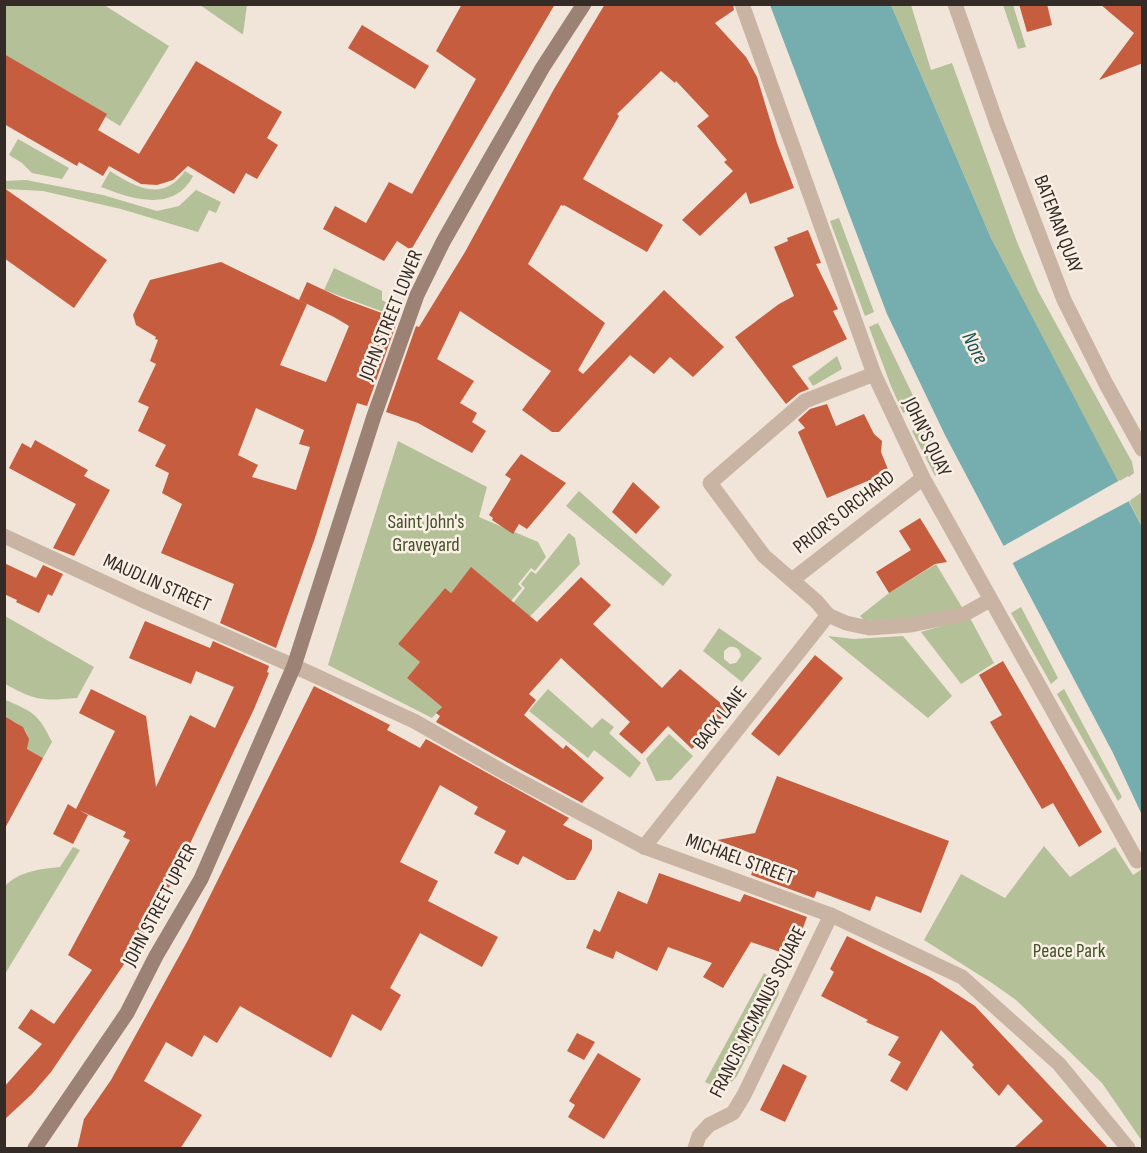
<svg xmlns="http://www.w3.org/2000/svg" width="1147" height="1153" font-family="'Sofia Sans Condensed',sans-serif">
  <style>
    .green { fill: #b3c098; fill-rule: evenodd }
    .water { fill: #76adae }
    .pier { fill: #f1e4d8 }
    .building { fill: #c75d3f; fill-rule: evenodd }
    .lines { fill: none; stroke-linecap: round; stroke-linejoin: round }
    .minor { stroke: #c9b4a4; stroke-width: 15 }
    .tertiary { stroke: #c9b4a4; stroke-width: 15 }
    .secondary { stroke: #9c8275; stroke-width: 15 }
    .labels { text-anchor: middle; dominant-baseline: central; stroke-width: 5; stroke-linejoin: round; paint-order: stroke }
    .street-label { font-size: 20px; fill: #342a26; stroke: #f9efe4 }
    .park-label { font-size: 20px; fill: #445229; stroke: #f9efe4 }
    .water-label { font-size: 21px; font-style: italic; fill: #1b5356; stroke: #f9efe4 }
  </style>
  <rect width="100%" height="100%" fill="#f1e4d8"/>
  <g class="green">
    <path d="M4,5H104L169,46L120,126L5,55Z"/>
    <path d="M200,5H247L243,34H242Z"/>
    <path d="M891,5H911L931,70L952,63L1017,242L1038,291L1132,462L1134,473L1129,477L1128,476L1118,482L991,238Z"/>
    <path d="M1003,5H1013L1026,47L1018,49Z"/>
    <path d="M18,139L69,168L62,179L32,173L22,163L9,155Z"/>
    <path d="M110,171C135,187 163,203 185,171L193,176C174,213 131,199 101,187Z"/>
    <path d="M26,180L103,195L157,211L179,206L196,190L221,202L216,213L209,210L198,232L121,209L43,191L5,189L4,181Z"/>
    <path d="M839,218L874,312L865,316L830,221Z"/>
    <path d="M334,268L382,291V300L392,306L389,314L324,290Z"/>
    <path d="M878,323L918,406L903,413L891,386L869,327Z"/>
    <path d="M837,356L842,369L813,386L808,378Z"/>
    <path d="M926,424L947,466L935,476L912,431Z"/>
    <path d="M398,441L487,487L479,517L538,542L546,557L535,571L531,568L518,584L522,588L511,601L471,568L451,593L445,588L398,644L420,662L407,678L442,707L432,718L328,665Z"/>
    <path d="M579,491L672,575L663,586L566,506Z"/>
    <path d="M1142,492V527L1129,501Z"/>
    <path d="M569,533L575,538L580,564L519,628L504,615L525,588L521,584L531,571L536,574Z"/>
    <path d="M936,564L963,609L913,618L865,621L860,616L889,593Z"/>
    <path d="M1021,607L1058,678L1051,684L1011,613Z"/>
    <path d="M5,616L94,667L77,698C41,701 37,701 5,684Z"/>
    <path d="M970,618L994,663L961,684L921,632Z"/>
    <path d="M719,628L762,658L742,682L703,651ZM729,647C736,646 740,649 741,656L736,663L730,664L724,659V651Z"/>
    <path d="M828,636L854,639L903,636L952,696L928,718Z"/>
    <path d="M548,689L592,728L602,718L614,727L609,733L641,763L630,778L594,750L588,758L529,711Z"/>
    <path d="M1064,689L1122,797L1118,801L1057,694Z"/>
    <path d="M4,699C34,713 37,712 52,742L43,758L27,749C30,734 26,728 13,721L5,722Z"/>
    <path d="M669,734L693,756L671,780L656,781L646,759Z"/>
    <path d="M1044,846L1070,877L1115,847L1133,875L1142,869V1141L1102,1083L1016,1000L992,983L924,940L961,874L1005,898Z"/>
    <path d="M73,847L80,850L5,974V886C20,871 40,869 60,867Z"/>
    <path d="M764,973L777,982L779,994L737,1076L724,1090L705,1082Z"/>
  </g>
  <path class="water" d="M770,5H891L991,238L1142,527V815L1113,753L945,435L887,314Z"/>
  <path class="pier" d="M1120,480L1131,500L1009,565L1000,548Z"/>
  <g class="building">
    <path d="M462,4H555L411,250L397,241L384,261L323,229L335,206L366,223L389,182L412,194L476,79L436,51Z"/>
    <path d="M605,4H733L734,10L715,23L746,57L757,77L777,143L794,188L750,204L746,192L700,236L682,220L733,171L724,162L727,160L697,126L709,116L676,81L675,83L661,71L617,114L619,116L583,179L663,225L647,252L564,205L563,206L561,205L528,264L605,323L578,370L583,374L664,290L724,347L693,377L670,357L654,374L630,355L559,432H552L522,410L551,371L460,311L437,359L474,381L460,403L477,413L472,422L486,431L472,453L418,423L386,412L416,326L419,327L465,252L554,89Z"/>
    <path d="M1019,4H1047L1052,25L1027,32Z"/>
    <path d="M1100,4H1143V63L1099,80L1134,33Z"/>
    <path d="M362,25L429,66L415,89L348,48Z"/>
    <path d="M4,54L107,114L98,130L139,154L196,61L282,112L267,138L278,145L257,179L246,173L234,194L188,166L173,180L157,185L141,184L109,166L103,176L79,162L77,166L4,124Z"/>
    <path d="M4,188L107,260L74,308L4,258Z"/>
    <path d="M808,230L821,263L816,264L838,309L833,311L847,339L792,366L809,389L799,393L786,404L735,337L779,304L794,296L774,247L788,241L787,238Z"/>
    <path d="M221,262L307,304L280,365L326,382L349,326L334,317L299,300L307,282L341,298L398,319L367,406L357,403L315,538L276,648L220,623L234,584L161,553L182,504L162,493L169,473L155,466L166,445L138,431L149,407L138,402L156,364L150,361L158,340L155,339L156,337L136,325L133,315L150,280ZM256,408L304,430L299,444L310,447L296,490L252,477L258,465L238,455Z"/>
    <path d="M827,404L836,426L864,414L874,434L882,441L881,452L889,472L827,498L798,432L805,428L798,420L810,409Z"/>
    <path d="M35,440L88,470L84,476L110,490L74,556L53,548L76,504L9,468L22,443L31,448Z"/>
    <path d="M521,454L566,483L527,529L519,524L513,534L492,520L493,518L489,515L511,479L505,475Z"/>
    <path d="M633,482L660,507L636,534L612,512Z"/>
    <path d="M920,518L947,562L935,564L889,593L876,572L911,550L899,531Z"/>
    <path d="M4,563L36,578L43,565L63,574L52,596L48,594L39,613L16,602L17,600L4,594Z"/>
    <path d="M471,567L537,622L581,577L611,605L593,624L662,688L680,669L729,710L692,749L668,726L642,754L619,734L630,722L561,658L529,694L536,700L524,715L563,749L566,745L604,778L582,803L514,766L436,722L440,716L436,713L442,707L407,678L420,662L398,644L445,588L451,593Z"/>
    <path d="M145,621L210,648L213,641L269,666L267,672L269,673L254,709L168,890L135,948L51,1072L32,1094L4,1120V1087L42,1044L18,1028L31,1009L54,1024L92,970L68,955L130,840L123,837L126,832L79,810L88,815L73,844L53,834L68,804L76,809L115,731L79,713L91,689L146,716L156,787L190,715L215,728L234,687L196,671L191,684L129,658Z"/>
    <path d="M815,655L843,678L779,756L751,734Z"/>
    <path d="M1003,661L1102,832L1079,847L1053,803L1042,809L990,722L1002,715L979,675Z"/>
    <path d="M314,686L390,725L387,730L420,748L426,739L569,818L563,825L592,840V849L575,880H567L523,856L518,865L494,853L506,831L474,814L478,807L440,785L400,862L438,881L428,901L498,937L482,967L420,933L390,988L401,995L381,1031L352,1014L331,1058L240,1006L217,1043L204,1035L192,1057L166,1042L144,1081L202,1115L180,1149H77L84,1119L111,1080L188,940Z"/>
    <path d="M4,716L23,727L29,739L27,749L43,758L4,830Z"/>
    <path d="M777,776L949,841L921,913L876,896L870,911L817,891L814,898L751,875L758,856L717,840L755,833Z"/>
    <path d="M659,873L740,902L744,894L807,917L794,952L788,949L786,954L751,942L723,988L703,977L712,963L668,947L657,971L616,951L613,959L586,948L594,929L600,932L618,891L647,904Z"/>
    <path d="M847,936L930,977L975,1006L1109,1149H1013L1043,1121L1008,1084L999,1096L972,1067L974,1065L941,1030L907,1091L890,1081L901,1062L888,1055L899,1037L866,1022L868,1020L821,996L834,972L830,969Z"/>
    <path d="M577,1033L595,1042L584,1060L567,1051Z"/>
    <path d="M598,1053L641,1079L604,1139L568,1117L575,1105L569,1101Z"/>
    <path d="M783,1064L807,1076L785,1122L760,1110Z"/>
  </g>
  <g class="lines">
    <g class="minor">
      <path d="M742,4L874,374L923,478L1137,861"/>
      <path d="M874,374L805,401L710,483L764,556L816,601L828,615L846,623L869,628L911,625L965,614L990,600"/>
      <path d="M792,580L923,478"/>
      <path d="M644,847L828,615"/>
      <path d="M695,1148L699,1136L709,1125L733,1113L744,1095L831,915"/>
    </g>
    <g class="tertiary">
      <path d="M955,4L997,124L1064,300L1106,384L1142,449"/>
      <path d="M4,536L140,599L294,666L414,721L509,775L644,847L831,915L962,977L1059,1064L1128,1148"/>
    </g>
    <path class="secondary" d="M35,1148L127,1013L156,956L201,879L294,666L374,416L417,295L443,242L489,161L543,67L584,4"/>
  </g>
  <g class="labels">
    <g class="street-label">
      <text transform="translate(1058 224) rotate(69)">BATEMAN QUAY</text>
      <text transform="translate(391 315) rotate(-68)">JOHN STREET LOWER</text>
      <text transform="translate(927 437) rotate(64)">JOHN'S QUAY</text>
      <text transform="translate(844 512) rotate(-38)">PRIOR'S ORCHARD</text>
      <text transform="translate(157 583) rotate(24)">MAUDLIN STREET</text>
      <text transform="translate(720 718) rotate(-52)">BACK LANE</text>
      <text transform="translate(740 859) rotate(20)">MICHAEL STREET</text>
      <text transform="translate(160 905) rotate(-62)">JOHN STREET UPPER</text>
      <text transform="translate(758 1012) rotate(-63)">FRANCIS MCMANUS SQUARE</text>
    </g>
    <g class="park-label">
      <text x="426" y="522">Saint John's<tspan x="426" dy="23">Graveyard</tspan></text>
      <text x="1069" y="951">Peace Park</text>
    </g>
    <g class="water-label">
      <text transform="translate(975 348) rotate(63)">Nore</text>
    </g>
  </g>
  <rect width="1147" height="1153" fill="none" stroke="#342a26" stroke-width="12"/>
</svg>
